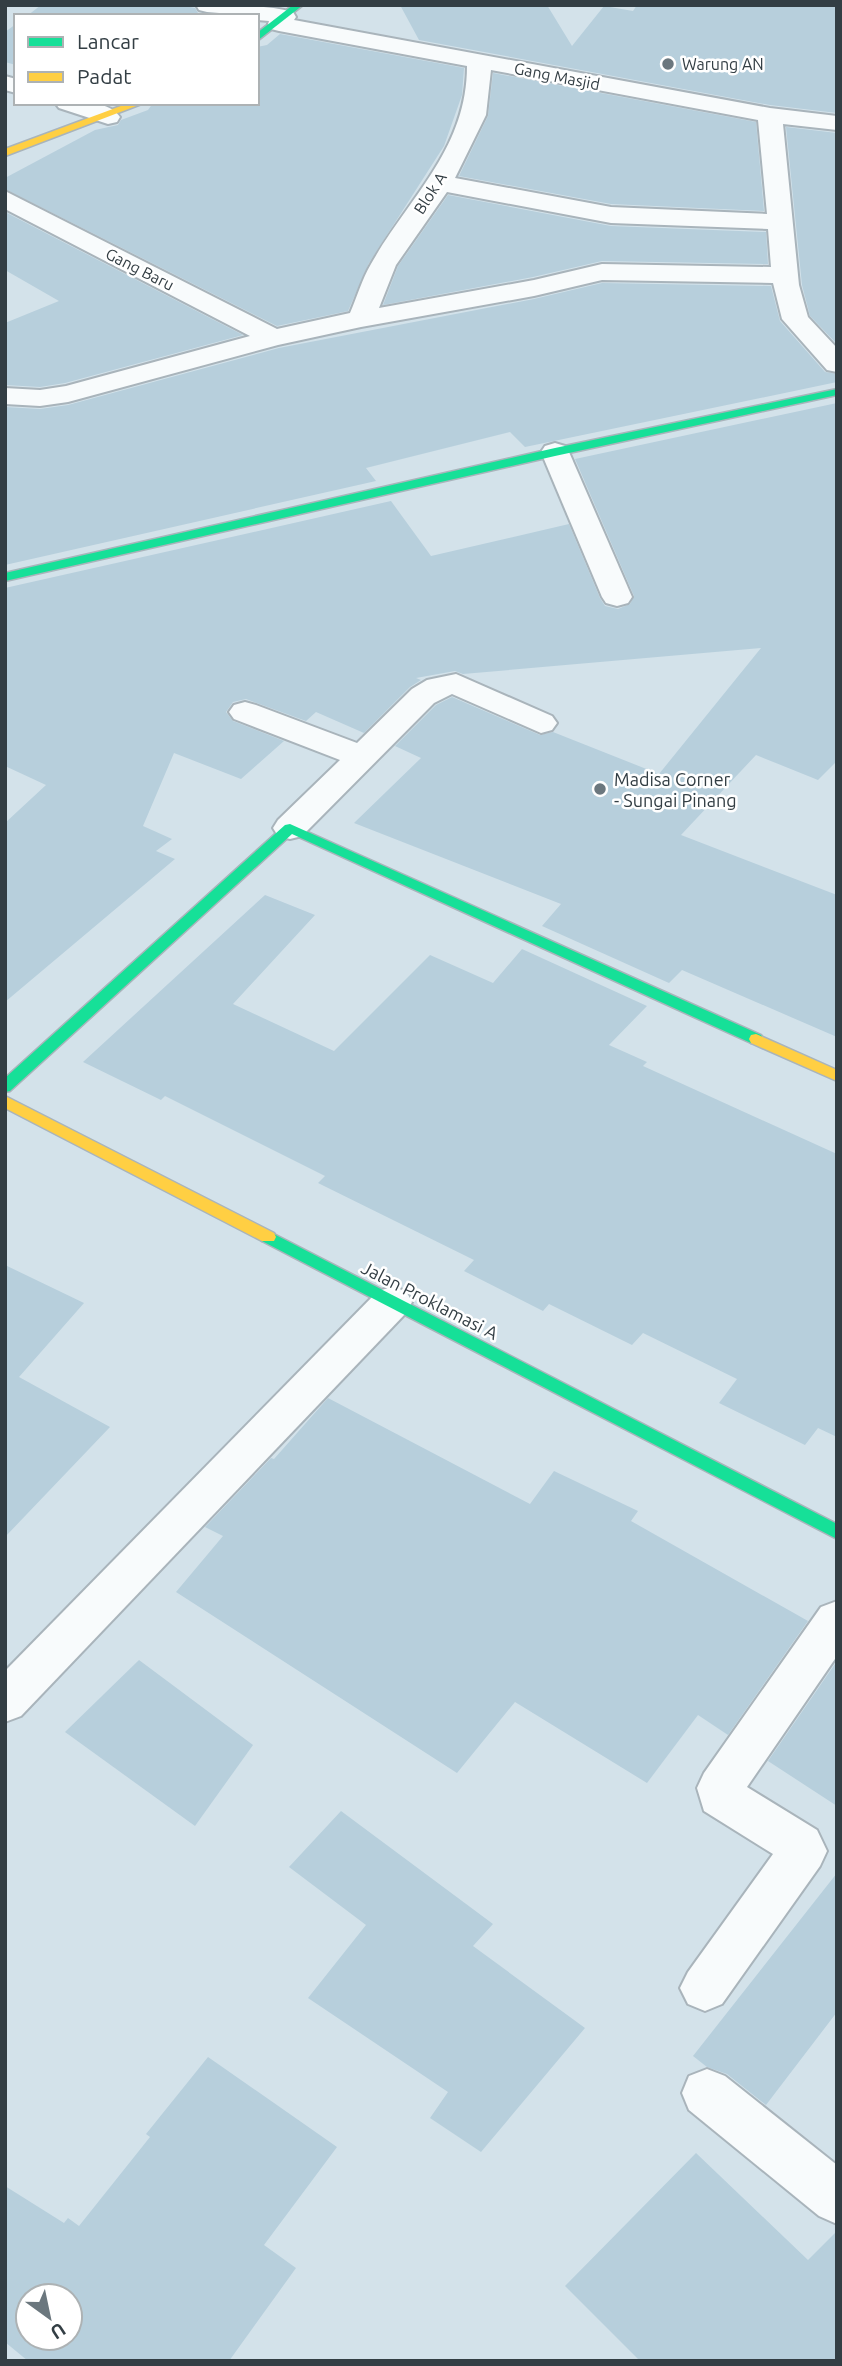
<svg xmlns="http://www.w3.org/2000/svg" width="842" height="2366" font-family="Ubuntu,sans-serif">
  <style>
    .building { fill: #b7cfdc; fill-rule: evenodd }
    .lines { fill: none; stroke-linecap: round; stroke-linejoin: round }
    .street-casing { stroke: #a9b4bb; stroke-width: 4 }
    .fast-casing { stroke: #a9b4bb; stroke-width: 3 }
    .slow-casing { stroke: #a9b4bb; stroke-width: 3 }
    .street { fill: #f8fbfc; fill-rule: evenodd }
    .fast { fill: #16e098; fill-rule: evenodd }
    .slow { fill: #ffcf43; fill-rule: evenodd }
    .poi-dot { fill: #6b777e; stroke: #fff; stroke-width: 2.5 }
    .labels { text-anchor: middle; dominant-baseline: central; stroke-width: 5; stroke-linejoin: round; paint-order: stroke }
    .far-poi-label { font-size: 16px; fill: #333e44; stroke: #fff; text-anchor: start }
    .far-street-label { font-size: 16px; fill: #333e44; stroke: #fff }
    .poi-label { font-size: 18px; fill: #333e44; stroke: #fff; text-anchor: start }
    .street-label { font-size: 18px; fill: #333e44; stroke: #fff }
  </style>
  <rect width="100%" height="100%" fill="#d3e2ea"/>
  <g class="building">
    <path d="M41,5H179L195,8L198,13L206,15L221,16H27Z"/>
    <path d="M400,5H547L572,46L604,6L633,11L637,5H837V113L770,105L419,40Z"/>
    <path d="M16,24V65L5,62V32Z"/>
    <path d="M280,34L464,68L462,95L444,146L369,263L348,311L277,326L5,189V178L95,130L118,125L121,120L148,110L153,103H257V47L267,45Z"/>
    <path d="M493,73L756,122L764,211L611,204L459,176L488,116Z"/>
    <path d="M786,127L837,133V344L810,316L802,285Z"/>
    <path d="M448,195L611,226L766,232L768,264L602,261L533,277L383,305L398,266Z"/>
    <path d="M5,212L243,335L65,383L40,387L5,385V323L59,301L5,270Z"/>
    <path d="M602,283L771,286L780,321L825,372L837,374V382L525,447L510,432L366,468L376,481L5,565V407L40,409L68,405L279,348L534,299Z"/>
    <path d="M837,403V761L818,780L756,755L681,835L837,895V1037L682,970L669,983L542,926L561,904L354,823L421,758L395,746L436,705L452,697L540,735L553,732L659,774L761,648L463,674L455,671L416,678L421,680L410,687L364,733L316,712L306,721L246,699L233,702L226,712L233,721L284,741L241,779L174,753L143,826L172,839L156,851L175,859L5,1002V823L46,785L5,766V588L391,501L431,556L569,524L600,598L605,606L618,609L630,604L634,596L575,459Z"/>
    <path d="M265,895L315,915L233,1004L334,1051L430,955L493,983L522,949L647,1006L609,1045L647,1062L643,1066L837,1154V1437L818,1428L805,1445L719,1403L737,1379L643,1333L632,1345L549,1304L543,1311L464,1271L474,1260L318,1183L325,1176L165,1096L161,1100L83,1062Z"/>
    <path d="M5,1265L84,1303L19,1377L110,1427L5,1537Z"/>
    <path d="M328,1398L530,1504L554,1471L638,1511L631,1521L808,1621L728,1735L698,1715L647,1783L515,1702L457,1773L176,1592L223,1536L205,1527L271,1458L274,1459Z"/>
    <path d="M139,1660L253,1745L195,1826L65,1732Z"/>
    <path d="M837,1661V1806L768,1761Z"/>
    <path d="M341,1811L493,1924L473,1946L585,2028L481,2152L430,2118L448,2092L308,1998L366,1925L289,1867Z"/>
    <path d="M837,1873V2012L766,2105L727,2074L707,2067L693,2056Z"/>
    <path d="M208,2057L337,2147L264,2245L296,2268L229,2361H28L5,2342V2186L64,2223L68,2218L79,2226L150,2137L146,2134ZM28,2296H70V2338H28Z"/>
    <path d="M696,2153L808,2260L837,2231V2361H640L565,2286Z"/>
  </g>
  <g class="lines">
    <g class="street-casing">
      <g id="street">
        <path d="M196,5C229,5 261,4 293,12L296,17L294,20L770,108L837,116V130L783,124L799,285L808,317L837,348V372L827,370L782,319L773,283L602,280L534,296L361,327L278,345L68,402L40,406L5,404V388L40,390L66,386L250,336L5,209V191L277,329L350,313C357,297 362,279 371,264C409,197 467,149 467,66L279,31L271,29L268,24L269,21L257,20V16L207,12L199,10ZM491,70L758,120L767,214L611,207L455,178L486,115ZM447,192L611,223L768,229L771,267L602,264L534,280L379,308L396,265Z"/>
        <path d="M5,76L16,79V93L5,90Z"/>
        <path d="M55,103C74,103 108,99 120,117L117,122L108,124L59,108Z"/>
        <path d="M555,443L565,446L569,452L632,597L628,603L617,606L606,603L602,597L541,452L545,446Z"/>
        <path d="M456,674L552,716L557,723L552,730L541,733L452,694L434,703L302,836L290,839L278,836L273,828L278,820L340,760L234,719L229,712L234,705L245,702L256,705L357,743L412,689L427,680Z"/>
        <path d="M392,1287L406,1291L412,1302L406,1313L21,1716L5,1722V1671L378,1291Z"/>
        <path d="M837,1601V1656L747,1787L817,1830L827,1851L820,1866L722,2004L705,2011L688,2004L680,1988L688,1972L773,1854L704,1811L697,1788L704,1773L821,1607Z"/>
        <path d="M707,2069L725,2076L837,2165V2224L819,2216L689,2110L682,2093L689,2076Z"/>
      </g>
    </g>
    <g class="fast-casing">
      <g id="fast">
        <path d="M293,5H303L257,41V33Z"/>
        <path d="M837,389V395L555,456L5,581V573L555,448Z"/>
        <path d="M290,824L761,1035L763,1039L761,1043H751L292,834L10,1091L5,1092V1078L285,825Z"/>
        <path d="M268,1231L837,1524V1539L262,1241L260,1237L262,1233Z"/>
      </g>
    </g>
    <g class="slow-casing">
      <g id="slow">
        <path d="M129,103H144L5,156V149Z"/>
        <path d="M756,1034L837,1070V1081L751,1043L749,1039L751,1035Z"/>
        <path d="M5,1096L274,1233L276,1237L274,1241H262L5,1108Z"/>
      </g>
    </g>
    <use href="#street" class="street"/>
    <use href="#fast" class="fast"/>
    <use href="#slow" class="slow"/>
  </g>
  <g class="poi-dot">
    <circle cx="668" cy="64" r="7"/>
    <circle cx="600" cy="789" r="7"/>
  </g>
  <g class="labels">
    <g class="far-poi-label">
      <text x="682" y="64">Warung AN</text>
    </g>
    <g class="far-street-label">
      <text transform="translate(557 76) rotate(11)">Gang Masjid</text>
      <text transform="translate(430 193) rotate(-57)">Blok A</text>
      <text transform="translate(140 269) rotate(27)">Gang Baru</text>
    </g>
    <g class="poi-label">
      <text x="614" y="779">Madisa Corner<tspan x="614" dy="21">- Sungai Pinang</tspan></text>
    </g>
    <g class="street-label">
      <text transform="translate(430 1300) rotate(27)">Jalan Proklamasi A</text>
    </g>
  </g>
  <rect width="842" height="2366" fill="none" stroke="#333e44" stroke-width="14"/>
  <rect x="14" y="14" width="245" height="91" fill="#ffffff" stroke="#adb2b4" stroke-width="2"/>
  <rect x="28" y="37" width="35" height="10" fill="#16e098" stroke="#adb2b4" stroke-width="2"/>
  <text x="77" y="49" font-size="21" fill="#333e44">Lancar</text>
  <rect x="28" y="72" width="35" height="10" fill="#ffcf43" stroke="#adb2b4" stroke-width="2"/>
  <text x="77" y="84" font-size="21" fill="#333e44">Padat</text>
  <g transform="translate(49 2317) rotate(147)"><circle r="33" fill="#ffffff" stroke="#adb2b4" stroke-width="2"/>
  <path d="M0-5L12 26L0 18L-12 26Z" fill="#6b777e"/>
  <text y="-10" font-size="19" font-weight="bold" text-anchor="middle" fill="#333e44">U</text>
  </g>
</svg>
